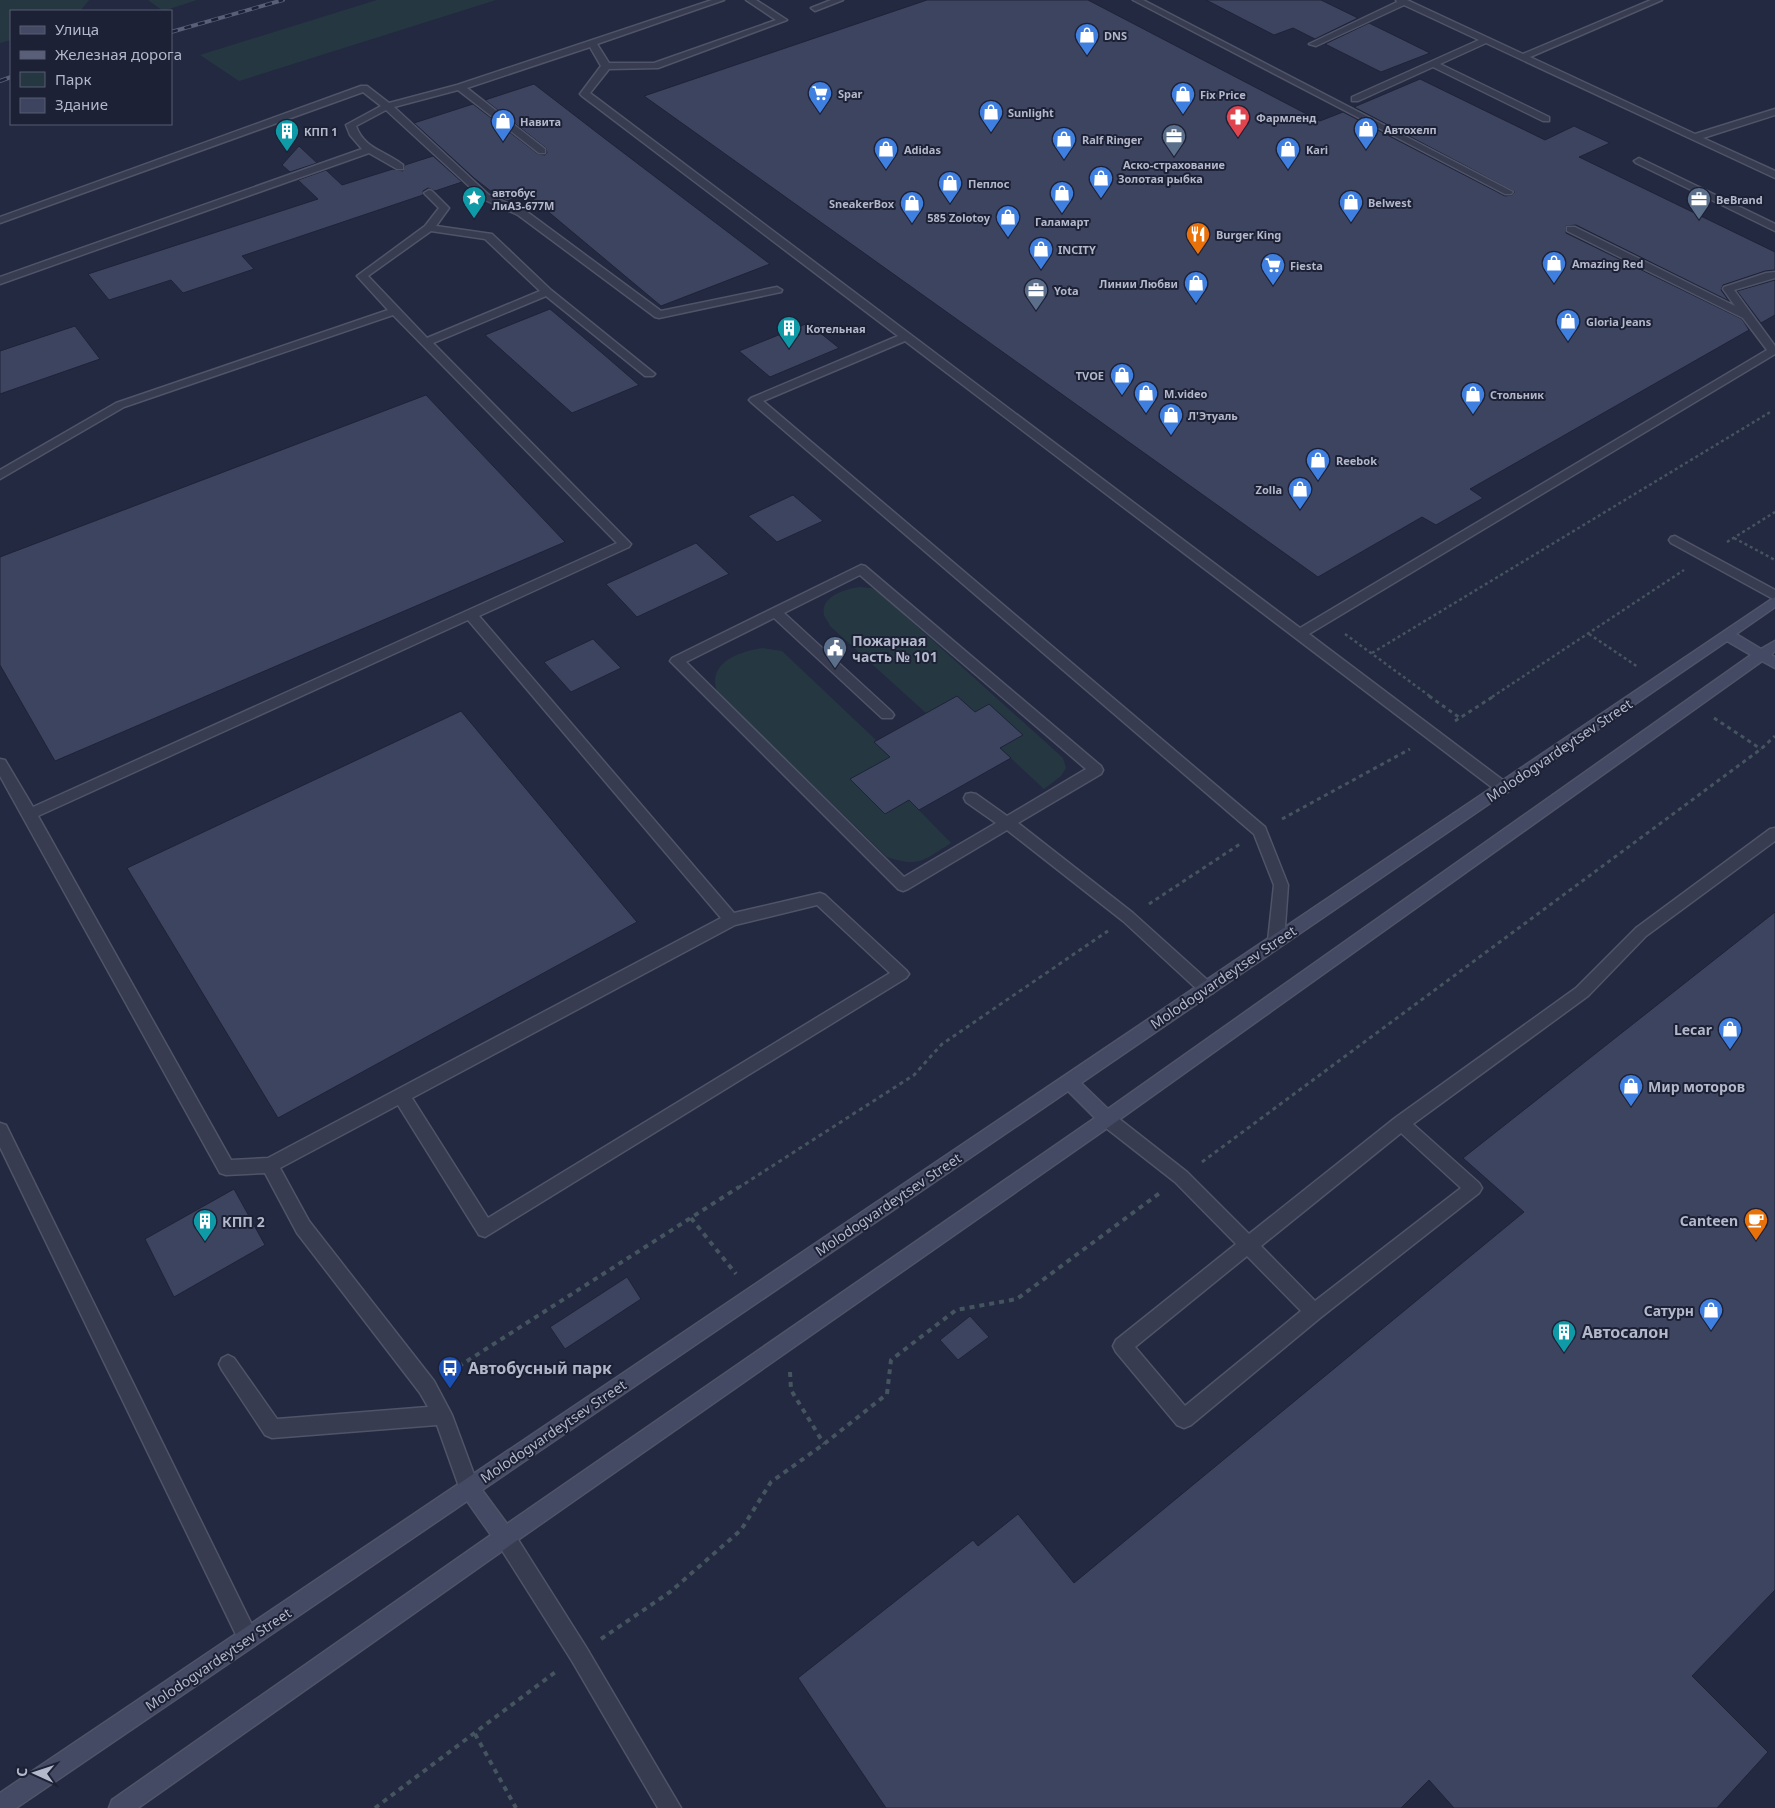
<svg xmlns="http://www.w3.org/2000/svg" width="1775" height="1808" font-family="'Noto Sans',sans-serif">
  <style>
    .green { fill: #253842 }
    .building { fill: #3d445f; stroke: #1f2338 }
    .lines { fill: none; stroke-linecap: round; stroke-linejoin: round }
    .lane-casing { stroke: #505468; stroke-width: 3 }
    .secondary-casing { stroke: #505468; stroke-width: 3 }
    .path-far2 { stroke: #44555f; stroke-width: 2.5; stroke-dasharray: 3 3; stroke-linecap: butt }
    .path-far1 { stroke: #44555f; stroke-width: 3; stroke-dasharray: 4 4; stroke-linecap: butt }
    .path { stroke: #44555f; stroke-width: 4; stroke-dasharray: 5 5; stroke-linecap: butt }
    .lane { fill: #383c50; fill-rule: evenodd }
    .secondary { fill: #454a64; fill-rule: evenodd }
    .rail-casing { stroke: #595f78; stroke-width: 4 }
    .rail { stroke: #1d2136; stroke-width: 2.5; stroke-dasharray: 7; stroke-linecap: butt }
    .labels { text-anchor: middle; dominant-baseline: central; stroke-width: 4; stroke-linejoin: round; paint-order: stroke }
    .far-poi-label { font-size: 11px; font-weight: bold; fill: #b4b8cb; stroke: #1d2136; text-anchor: start }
    .poi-label { font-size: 14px; font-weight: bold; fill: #b4b8cb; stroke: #1d2136; text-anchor: start }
    .street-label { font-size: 14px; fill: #b4b8cb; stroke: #1d2136 }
    .near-poi-label { font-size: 16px; font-weight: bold; fill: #b4b8cb; stroke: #1d2136; text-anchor: start }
  </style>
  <rect width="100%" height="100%" fill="#232941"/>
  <g class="green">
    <path d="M0,0H89L80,11H11V40L0,43Z"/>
    <path d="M148,0H197L163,11Z"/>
    <path d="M377,0H496L239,81L200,55Z"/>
    <path d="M859,587L871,588L880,593L1063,758L1066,768L1061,776L1044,789L1000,748L1023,735L989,705L975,712L957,696L926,713L830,626C829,623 825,618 824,615C820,596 846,589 859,587Z"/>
    <path d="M762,648L782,651L876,740L874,742L890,757L885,813L909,800L951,843C924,860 919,868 887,857L717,692C707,662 739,652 762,648Z"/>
  </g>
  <g class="building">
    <path d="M927,0H1088L1320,121L1343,112L1505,196L1512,195L1515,192L1354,107L1420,79L1545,140L1574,126L1610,143L1579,157L1775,252V270L1765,271L1723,285L1721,290L1729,301L1576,225L1566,226V233L1742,319L1749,330L1470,489L1483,498L1436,525L1422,517L1318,577L644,96Z"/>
    <path d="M1206,0H1321L1358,18L1315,39L1293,28L1274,35Z"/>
    <path d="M1369,23L1430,53L1381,72L1325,44Z"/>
    <path d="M534,84L604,138L770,264L661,306L527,194L507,201L497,196L474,178L414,123L473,104L538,154L545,155L547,153L546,148L485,100Z"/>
    <path d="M299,146L317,163L290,172L282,165Z"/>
    <path d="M433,156L462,182L435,191L428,188L423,191V195L242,256L254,269L183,293L171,280L109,300L88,274L318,199L298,180L326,170L342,185L393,169L403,171L405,165Z"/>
    <path d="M1775,280V315L1761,323L1737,291Z"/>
    <path d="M550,309L602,353L639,385L572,413L485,335Z"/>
    <path d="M808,323L839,348L770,377L739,351Z"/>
    <path d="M75,326L100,359L0,394V351Z"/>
    <path d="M426,395L565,542L55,761L0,665V557Z"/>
    <path d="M793,495L823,521L777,542L748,516Z"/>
    <path d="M696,543L729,574L637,617L606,584Z"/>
    <path d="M593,639L621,668L571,692L544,662Z"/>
    <path d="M957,696L975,712L989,704L1023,735L1000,748L1011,758L919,810L909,800L885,814L850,779L890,757L874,742Z"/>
    <path d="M461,711L637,922L278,1118L127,868Z"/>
    <path d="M1775,912V1590L1692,1676L1768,1752L1717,1808H1454L1429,1780L1401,1808H886L798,1678L973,1540L978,1546L1018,1514L1074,1583L1524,1212L1463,1158Z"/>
    <path d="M234,1189L265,1245L174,1297L145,1239Z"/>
    <path d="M627,1277L641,1299L565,1349L550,1327Z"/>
    <path d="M970,1316L989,1337L958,1360L940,1340Z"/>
  </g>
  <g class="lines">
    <g class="lane-casing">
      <g id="lane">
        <path d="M712,0H724L597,44L609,63H654L776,20L746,0H756L787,20L658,68L609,69L590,93L1300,628L1767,350L1743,318L1567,231V227H1575L1735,306L1723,289L1724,287L1766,273L1775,272V278L1734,290L1775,346V354L1309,634L1508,784L1510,788L1508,792L1503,793L1498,792L905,341L763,401L1265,827L1288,885L1284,941L1281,945L1276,947L1271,945L1268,941L1274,885L1254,834L751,402L749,400L751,398L898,336L582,96L580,94L601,66L590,47L467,88L545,149V153H539L458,90L394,107L489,195L526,211L661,311L777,287L782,290L781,292L659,318L655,317L518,215L483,199L386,110L356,126C364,149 386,151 403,165V169H397L369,153L0,284V277L362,149L350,135L346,125L381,106L363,92L0,223V217L361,86H367L389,103L457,85Z"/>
        <path d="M831,0H843L815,11L811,8Z"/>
        <path d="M1133,0H1143L1513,192L1511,194H1505Z"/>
        <path d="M1396,0H1407L1523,54L1651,0H1662L1530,57L1695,134L1775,109V115L1703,138L1775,171V178L1486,43L1440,64L1549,117V121H1543L1433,67L1358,101H1352V97L1479,40L1404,5L1316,46L1309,44L1397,2Z"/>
        <path d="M1639,158L1775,224V231L1636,163L1634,161Z"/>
        <path d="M429,190L432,191L449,208L436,226L492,234L551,290L655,374L653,376H645L546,296L433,343L631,544L629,547L479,616L734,913L820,893L825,895L906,970L909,974L906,978L485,1237L479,1235L398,1105L280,1168L309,1221L434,1381L452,1415L479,1488L476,1495L469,1498L462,1495L437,1425L272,1438L265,1435L222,1370L219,1364L222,1358L228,1355L234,1358L277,1419L428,1407L420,1393L297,1233L265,1173L226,1175L220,1173L0,776V759L5,760L33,807L617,543L393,315L124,407L0,479V470L116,403L388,310L357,276L425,226L439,208L424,193ZM431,231L485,239L540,291L427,338L368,276ZM468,620L721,918L268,1158L231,1160L38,816ZM817,905L890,973L488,1218L412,1098L735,925Z"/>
        <path d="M1675,536L1775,590V600L1671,543L1669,540L1671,537Z"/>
        <path d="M861,565L865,566L1101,766L1103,770L1101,774L1018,823L1133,913L1213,985L1215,989L1213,993L1207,995L1201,993L1123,921L1007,830L908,889L903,891L898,889L670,661L672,658ZM860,575L1086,769L1007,816L976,794L971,793L966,794L964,798L966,802L996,823L904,877L686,662L774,618L882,718H892L894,715L892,712L784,613Z"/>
        <path d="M1775,828V841L1646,936L1588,996L1413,1124L1479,1183L1482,1188L1479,1193L1320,1318L1191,1425L1184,1428L1177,1425L1116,1352L1113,1346L1116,1340L1236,1244L1175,1182L1101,1124L1099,1119L1101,1114L1107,1112L1113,1114L1187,1172L1249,1234L1395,1118L1576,988L1636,928L1770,829ZM1401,1133L1461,1188L1315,1301L1261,1246ZM1247,1256L1301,1311L1185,1406L1135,1347Z"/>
        <path d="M0,1123L6,1125L255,1631L258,1638L255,1645L248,1648L241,1645L0,1147Z"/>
        <path d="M505,1527L512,1530L586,1647L681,1808H658L572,1661L498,1544L495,1537L498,1530Z"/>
      </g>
    </g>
    <g class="secondary-casing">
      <path id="secondary" d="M1775,597V607L1736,634L1761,649L1775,641V651L1771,655L1775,657V668L1762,661L1113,1124L512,1544L138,1808H109L112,1800L491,1535L467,1501L16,1808H0V1793ZM1727,641L1751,655L1108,1109L1081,1083ZM1068,1091L1095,1118L507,1524L482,1490Z"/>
    </g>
    <g class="path-far2">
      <path d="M1734,538L1775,560"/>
      <path d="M1727,542L1775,512"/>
      <path d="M1345,634L1431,697"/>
      <path d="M1589,634L1638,667"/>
      <path d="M1372,653L1772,411"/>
      <path d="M1492,697L1684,570"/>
    </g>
    <g class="path-far1">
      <path d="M1429,696L1460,718"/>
      <path d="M1714,718L1761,749"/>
      <path d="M1455,721L1494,696"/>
      <path d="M1282,819L1410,749"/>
      <path d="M1149,904L1240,844"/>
      <path d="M1202,1162L1761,749L1775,736"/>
      <path d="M738,1188L914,1075L942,1044L1108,931"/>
    </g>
    <g class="path">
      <path d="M691,1218L736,1274"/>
      <path d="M450,1372L739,1187"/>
      <path d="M790,1372L791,1390L824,1444"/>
      <path d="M601,1639L670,1592L741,1530L771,1482L824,1444L887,1394L891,1360L956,1310L1017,1299L1161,1192"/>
      <path d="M475,1734L516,1808"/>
      <path d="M375,1808L558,1670"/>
    </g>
    <use href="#lane" class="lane"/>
    <use href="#secondary" class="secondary"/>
    <g class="rail-casing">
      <g id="rail">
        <path d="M171,32L283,0"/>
        <path d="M0,81L11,77"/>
      </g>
    </g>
    <use href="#rail" class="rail"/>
  </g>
  <defs>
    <g id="shop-pin" transform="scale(1.25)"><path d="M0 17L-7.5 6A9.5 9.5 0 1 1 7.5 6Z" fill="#3f7fe0" stroke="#1d2136"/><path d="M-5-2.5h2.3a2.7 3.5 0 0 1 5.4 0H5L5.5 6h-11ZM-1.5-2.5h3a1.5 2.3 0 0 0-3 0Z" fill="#fff"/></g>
    <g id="supermarket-pin" transform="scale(1.25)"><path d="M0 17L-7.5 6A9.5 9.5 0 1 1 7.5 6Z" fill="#3f7fe0" stroke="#1d2136"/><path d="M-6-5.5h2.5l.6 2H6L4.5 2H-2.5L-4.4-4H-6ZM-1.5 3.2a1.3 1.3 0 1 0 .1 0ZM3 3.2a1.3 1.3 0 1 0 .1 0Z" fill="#fff"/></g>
    <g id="pharmacy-pin" transform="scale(1.25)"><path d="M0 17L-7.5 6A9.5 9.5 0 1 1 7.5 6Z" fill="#e0444e" stroke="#1d2136"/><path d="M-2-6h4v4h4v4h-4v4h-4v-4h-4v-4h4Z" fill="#fff"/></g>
    <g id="building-pin" transform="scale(1.25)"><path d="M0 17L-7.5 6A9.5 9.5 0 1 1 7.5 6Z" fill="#0f9aa8" stroke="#1d2136"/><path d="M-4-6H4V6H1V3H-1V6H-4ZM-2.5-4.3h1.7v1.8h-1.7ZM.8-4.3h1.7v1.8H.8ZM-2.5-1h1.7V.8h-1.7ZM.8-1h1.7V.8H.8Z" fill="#fff"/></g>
    <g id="office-pin" transform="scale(1.25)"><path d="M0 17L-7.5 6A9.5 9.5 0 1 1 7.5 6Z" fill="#5c6f8a" stroke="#1d2136"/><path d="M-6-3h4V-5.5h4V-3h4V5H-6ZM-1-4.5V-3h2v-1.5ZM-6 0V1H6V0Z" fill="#fff"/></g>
    <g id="sight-pin" transform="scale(1.25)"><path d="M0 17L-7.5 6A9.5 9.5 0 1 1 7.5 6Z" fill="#0f9aa8" stroke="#1d2136"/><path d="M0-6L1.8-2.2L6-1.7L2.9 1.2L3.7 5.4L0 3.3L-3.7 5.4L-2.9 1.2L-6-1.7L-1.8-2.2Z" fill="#fff"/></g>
    <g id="restaurant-pin" transform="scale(1.25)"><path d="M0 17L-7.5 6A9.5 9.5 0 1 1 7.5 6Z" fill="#e8710a" stroke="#1d2136"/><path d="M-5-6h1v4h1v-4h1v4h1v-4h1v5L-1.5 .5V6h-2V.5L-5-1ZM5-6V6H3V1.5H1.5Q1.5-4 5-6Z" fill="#fff"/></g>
    <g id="civic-pin" transform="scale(1.25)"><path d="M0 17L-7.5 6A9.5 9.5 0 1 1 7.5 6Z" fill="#5c6f8a" stroke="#1d2136"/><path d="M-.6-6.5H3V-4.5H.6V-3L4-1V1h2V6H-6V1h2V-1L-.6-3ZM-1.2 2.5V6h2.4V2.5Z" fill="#fff"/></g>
    <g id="cafe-pin" transform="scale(1.25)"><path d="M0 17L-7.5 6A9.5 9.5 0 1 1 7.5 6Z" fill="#e8710a" stroke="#1d2136"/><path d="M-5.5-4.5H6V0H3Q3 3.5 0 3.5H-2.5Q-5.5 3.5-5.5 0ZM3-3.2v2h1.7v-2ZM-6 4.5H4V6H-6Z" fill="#fff"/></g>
    <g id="bus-pin" transform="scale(1.25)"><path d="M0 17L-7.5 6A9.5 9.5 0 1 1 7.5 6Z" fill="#1a4fb4" stroke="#1d2136"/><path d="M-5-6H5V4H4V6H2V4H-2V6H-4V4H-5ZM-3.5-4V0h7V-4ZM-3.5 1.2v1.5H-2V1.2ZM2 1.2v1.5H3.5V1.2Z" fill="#fff"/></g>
  </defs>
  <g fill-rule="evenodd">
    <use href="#shop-pin" x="1087" y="35"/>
    <use href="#supermarket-pin" x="820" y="93"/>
    <use href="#shop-pin" x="1183" y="94"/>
    <use href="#shop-pin" x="991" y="112"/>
    <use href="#pharmacy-pin" x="1238" y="117"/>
    <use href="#shop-pin" x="503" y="121"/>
    <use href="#shop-pin" x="1366" y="129"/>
    <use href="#building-pin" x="287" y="131"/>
    <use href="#office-pin" x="1174" y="136"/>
    <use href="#shop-pin" x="1064" y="139"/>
    <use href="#shop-pin" x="886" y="149"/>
    <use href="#shop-pin" x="1288" y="149"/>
    <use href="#shop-pin" x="1101" y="178"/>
    <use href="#shop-pin" x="950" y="183"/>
    <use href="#shop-pin" x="1062" y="193"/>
    <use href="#sight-pin" x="474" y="198"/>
    <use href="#office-pin" x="1699" y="199"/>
    <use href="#shop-pin" x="1351" y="202"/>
    <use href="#shop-pin" x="912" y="203"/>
    <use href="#shop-pin" x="1008" y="217"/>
    <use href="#restaurant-pin" x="1198" y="234"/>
    <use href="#shop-pin" x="1041" y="249"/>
    <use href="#shop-pin" x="1554" y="263"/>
    <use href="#supermarket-pin" x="1273" y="265"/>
    <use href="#shop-pin" x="1196" y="283"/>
    <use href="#office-pin" x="1036" y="290"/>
    <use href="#shop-pin" x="1568" y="321"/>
    <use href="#building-pin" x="789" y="328"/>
    <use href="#shop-pin" x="1122" y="375"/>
    <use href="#shop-pin" x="1146" y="393"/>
    <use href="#shop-pin" x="1473" y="394"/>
    <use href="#shop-pin" x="1171" y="415"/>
    <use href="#shop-pin" x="1318" y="460"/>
    <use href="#shop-pin" x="1300" y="489"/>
    <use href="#civic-pin" x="835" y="648"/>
    <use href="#shop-pin" x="1730" y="1029"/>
    <use href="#shop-pin" x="1631" y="1086"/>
    <use href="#cafe-pin" x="1756" y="1220"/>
    <use href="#building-pin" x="205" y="1221"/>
    <use href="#shop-pin" x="1711" y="1310"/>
    <use href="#building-pin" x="1564" y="1332"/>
    <use href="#bus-pin" x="450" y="1368"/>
  </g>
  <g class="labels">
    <g class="far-poi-label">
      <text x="1104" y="35">DNS</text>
      <text x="838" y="93">Spar</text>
      <text x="1200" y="94">Fix Price</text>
      <text x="1008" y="112">Sunlight</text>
      <text x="1256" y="117">Фармленд</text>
      <text x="520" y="121">Навита</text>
      <text x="1384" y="129">Автохелп</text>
      <text x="304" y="131">КПП 1</text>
      <text x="1082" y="139">Ralf Ringer</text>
      <text x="904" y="149">Adidas</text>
      <text x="1306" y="149">Kari</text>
      <text x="1174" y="164" text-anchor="middle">Аско-страхование</text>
      <text x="1118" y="178">Золотая рыбка</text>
      <text x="968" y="183">Пеплос</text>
      <text x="492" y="192">автобус<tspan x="492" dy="13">ЛиАЗ-677М</tspan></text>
      <text x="1716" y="199">BeBrand</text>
      <text x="1368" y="202">Belwest</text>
      <text x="894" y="203" text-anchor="end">SneakerBox</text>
      <text x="990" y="217" text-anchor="end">585 Zolotoy</text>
      <text x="1062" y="221" text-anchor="middle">Галамарт</text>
      <text x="1216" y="234">Burger King</text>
      <text x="1058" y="249">INCITY</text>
      <text x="1572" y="263">Amazing Red</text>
      <text x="1290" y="265">Fiesta</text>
      <text x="1178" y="283" text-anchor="end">Линии Любви</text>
      <text x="1054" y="290">Yota</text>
      <text x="1586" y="321">Gloria Jeans</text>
      <text x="806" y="328">Котельная</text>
      <text x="1104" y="375" text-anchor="end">TVOE</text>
      <text x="1164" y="393">M.video</text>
      <text x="1490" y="394">Стольник</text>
      <text x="1188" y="415">Л'Этуаль</text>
      <text x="1336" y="460">Reebok</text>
      <text x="1282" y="489" text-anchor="end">Zolla</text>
    </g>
    <g class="poi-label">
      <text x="852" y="640">Пожарная<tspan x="852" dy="16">часть № 101</tspan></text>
      <text x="1712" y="1029" text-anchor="end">Lecar</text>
      <text x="1648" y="1086">Мир моторов</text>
      <text x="1738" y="1220" text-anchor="end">Canteen</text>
      <text x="222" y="1221">КПП 2</text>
      <text x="1694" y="1310" text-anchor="end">Сатурн</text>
    </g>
    <g class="street-label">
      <text transform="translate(1559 750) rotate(-34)">Molodogvardeytsev Street</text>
      <text transform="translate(1223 977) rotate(-34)">Molodogvardeytsev Street</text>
      <text transform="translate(888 1204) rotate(-34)">Molodogvardeytsev Street</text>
      <text transform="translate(553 1431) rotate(-34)">Molodogvardeytsev Street</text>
      <text transform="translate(218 1659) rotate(-34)">Molodogvardeytsev Street</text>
    </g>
    <g class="near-poi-label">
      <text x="1582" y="1332">Автосалон</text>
      <text x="468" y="1368">Автобусный парк</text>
    </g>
  </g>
  <rect x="10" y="10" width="162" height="115" fill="#1d2136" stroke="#595d72"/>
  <rect x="20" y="26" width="25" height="8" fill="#454a64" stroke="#595d72"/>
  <text x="55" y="35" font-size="15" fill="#b4b8cb">Улица</text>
  <rect x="20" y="51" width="25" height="8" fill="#595f78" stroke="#595d72"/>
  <text x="55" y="60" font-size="15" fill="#b4b8cb">Железная дорога</text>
  <rect x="20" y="72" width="25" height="15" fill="#253842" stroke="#595d72"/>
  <text x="55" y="85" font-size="15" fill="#b4b8cb">Парк</text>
  <rect x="20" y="98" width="25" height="15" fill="#3d445f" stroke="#595d72"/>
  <text x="55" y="110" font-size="15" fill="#b4b8cb">Здание</text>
  <g transform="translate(35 1773) rotate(273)" stroke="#1d2136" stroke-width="4" paint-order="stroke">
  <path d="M0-4L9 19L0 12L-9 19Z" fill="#b4b8cb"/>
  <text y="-8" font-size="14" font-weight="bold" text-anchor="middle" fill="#b4b8cb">С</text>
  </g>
</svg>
